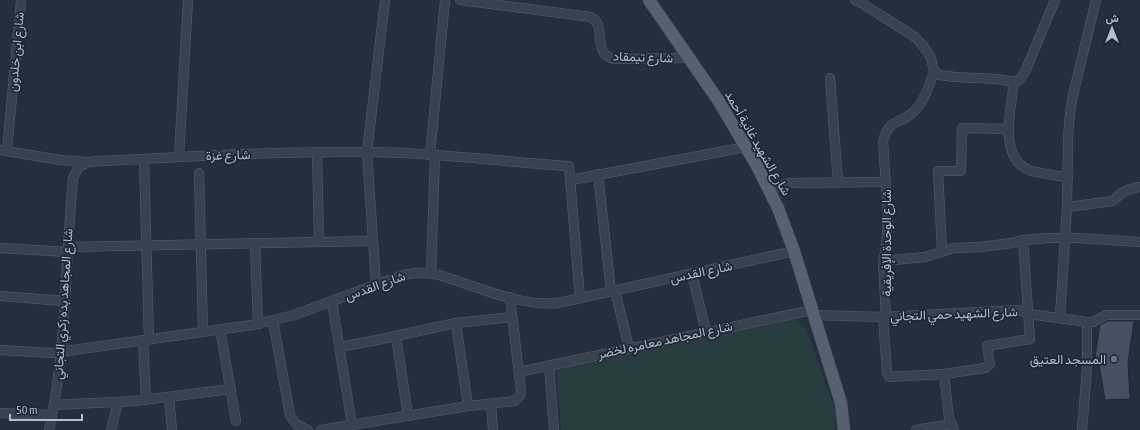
<svg xmlns="http://www.w3.org/2000/svg" width="1140" height="430" font-family="'Asap Condensed',Vazirmatn,sans-serif">
  <style>
    .green { fill: #263c3f }
    .building { fill: #455162; stroke: #1f2835 }
    .lines { fill: none; stroke-linecap: round; stroke-linejoin: round }
    .minor-casing { stroke: #565f6c; stroke-width: 10 }
    .major-casing { stroke: #414a57; stroke-width: 13 }
    .minor { stroke: #38414e; stroke-width: 9 }
    .major { stroke: #56606e; stroke-width: 12 }
    .worship-dot { fill: #6b7280; stroke: #1d2633; stroke-width: 1.5 }
    .labels { text-anchor: middle; dominant-baseline: central; stroke-width: 3.5; stroke-linejoin: round; paint-order: stroke }
    .street-label { font-size: 13px; fill: #b4bcc9; stroke: #1d2633 }
    .poi-label { font-size: 13px; fill: #b4bcc9; stroke: #1d2633; text-anchor: end }
  </style>
  <rect width="100%" height="100%" fill="#242f3e"/>
  <path class="green" d="M795,319L806,328L837,415L834,430H561L556,369Z"/>
  <path class="building" d="M1108,321H1134L1128,362L1130,399L1105,400L1098,357H1095L1100,325Z"/>
  <g class="lines">
    <g class="minor-casing">
      <g id="minor">
        <path d="M460,0L591,17C608,26 591,52 613,59L688,58"/>
        <path d="M855,0L863,4L915,37L924,47L931,58L934,71L939,75L955,77L997,79L1014,82"/>
        <path d="M1055,0L1025,72L1019,80L1014,82C1011,108 997,161 1032,171C1043,174 1056,175 1068,178"/>
        <path d="M830,78L838,182"/>
        <path d="M0,150L60,160L87,162"/>
        <path d="M7,151L21,0"/>
        <path d="M317,153L319,242"/>
        <path d="M430,155L445,0"/>
        <path d="M179,156L188,0"/>
        <path d="M144,159L149,339"/>
        <path d="M199,173L203,331"/>
        <path d="M598,174L611,291"/>
        <path d="M571,180L746,147"/>
        <path d="M769,189L789,183L886,182"/>
        <path d="M1067,207L1113,201C1120,192 1129,189 1140,187"/>
        <path d="M255,243L258,324"/>
        <path d="M68,247L373,241"/>
        <path d="M0,248L67,252"/>
        <path d="M942,251L938,171H961L962,128L1009,129"/>
        <path d="M883,261L925,257L954,248L980,247L1012,243L1023,240L1048,238H1077L1140,242"/>
        <path d="M431,273L435,155"/>
        <path d="M692,274L706,332"/>
        <path d="M376,285L367,152L385,0"/>
        <path d="M615,290L629,348"/>
        <path d="M0,296L65,301"/>
        <path d="M332,302L352,425"/>
        <path d="M813,315L883,317L1019,310L1029,314L1087,322H1093L1106,315H1140"/>
        <path d="M883,317L887,373L889,377L944,374L985,368L990,364L987,346L1030,339L1023,240"/>
        <path d="M886,317L883,261L886,248L888,217L883,141C889,119 897,125 911,114C923,105 930,85 934,71"/>
        <path d="M1060,318L1067,207L1068,139L1070,113L1073,95L1096,0"/>
        <path d="M273,321L290,415L296,424L308,430"/>
        <path d="M456,323L468,406"/>
        <path d="M220,329L236,421"/>
        <path d="M396,336L408,416"/>
        <path d="M143,340L146,400"/>
        <path d="M339,347L377,340L456,323L512,317"/>
        <path d="M0,350L52,353L252,325L294,315L397,277C411,272 424,272 439,275C475,286 521,307 558,303L794,251"/>
        <path d="M549,365L554,430"/>
        <path d="M519,372L812,310"/>
        <path d="M944,374L949,418L954,430"/>
        <path d="M169,397L172,430"/>
        <path d="M491,404L493,430"/>
        <path d="M54,405L135,401L231,389"/>
        <path d="M0,413L52,415"/>
        <path d="M49,430C67,347 65,262 73,178L78,168L88,162C181,157 274,151 367,152C434,152 502,162 569,166L580,298"/>
        <path d="M111,430L118,402"/>
        <path d="M321,430L468,406L515,401L520,395L521,391L510,297"/>
        <path d="M916,430L952,424"/>
        <path d="M1082,430L1087,369V322"/>
      </g>
    </g>
    <g class="major-casing">
      <path id="major" d="M649,0L718,100L757,166L778,208L794,251L841,403L844,430"/>
    </g>
    <use href="#minor" class="minor"/>
    <use href="#major" class="major"/>
  </g>
  <circle class="worship-dot" cx="1114" cy="359" r="4"/>
  <g class="labels">
    <g class="street-label">
      <text transform="translate(16 52) rotate(-85)">شارع ابن خلدون</text>
      <text transform="translate(643 57) rotate(2)">شارع تيمقاد</text>
      <text transform="translate(758 143) rotate(60)">شارع الشهيد غانية أحمد</text>
      <text transform="translate(228 155) rotate(-1)">شارع غزة</text>
      <text transform="translate(886 243) rotate(-90)">شارع الوحدة الإفريقية</text>
      <text transform="translate(701 272) rotate(-12)">شارع القدس</text>
      <text transform="translate(375 286) rotate(-20)">شارع القدس</text>
      <text transform="translate(63 304) rotate(-86)">شارع المجاهد بده زكري التجاني</text>
      <text transform="translate(954 314) rotate(-2)">شارع الشهيد حمي التجاني</text>
      <text transform="translate(665 340) rotate(-12)">شارع المجاهد معامره لخضر</text>
    </g>
    <g class="poi-label">
      <text x="1106" y="359">المسجد العتيق</text>
    </g>
  </g>
  <g transform="translate(1112 28)" stroke="#1d2633" stroke-width="3" paint-order="stroke">
  <path d="M0-3L7 15L0 10L-7 15Z" fill="#b4bcc9"/>
  <text y="-6" font-size="11" font-weight="bold" text-anchor="middle" fill="#b4bcc9">ش</text>
  </g>
  <path d="M10 414v6h72v-6" fill="none" stroke="#b4bcc9" stroke-width="2"/>
  <text x="16" y="414" font-size="12" fill="#b4bcc9" stroke="#1d2633" stroke-width="3" paint-order="stroke">50 m</text>
</svg>
